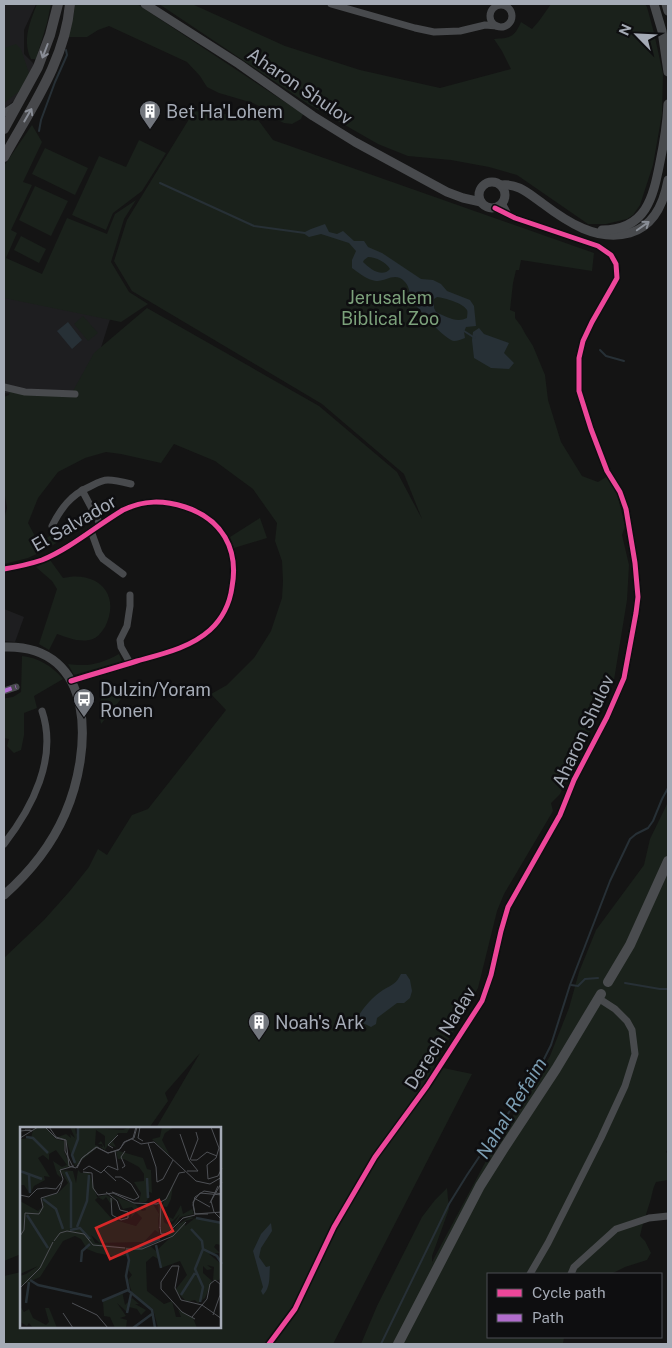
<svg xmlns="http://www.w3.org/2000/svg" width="672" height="1348" font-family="'Public Sans',sans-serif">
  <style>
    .built { fill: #1e1e20 }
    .green { fill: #1a211b }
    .water { fill: #273036; fill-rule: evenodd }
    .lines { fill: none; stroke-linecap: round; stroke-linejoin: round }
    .stream { stroke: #273036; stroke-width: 2 }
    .minor { stroke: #484a4d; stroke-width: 7 }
    .tertiary { stroke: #484a4d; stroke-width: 9 }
    .secondary { stroke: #47484b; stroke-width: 10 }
    .primary { stroke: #4a4c4f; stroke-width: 10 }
    .quiet { stroke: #b06ccc; stroke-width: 4; stroke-dasharray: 8 4; stroke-linecap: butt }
    .cycleway-casing { stroke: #0e0e10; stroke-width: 8 }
    .cycleway { stroke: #ed469a; stroke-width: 5 }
    .oneway { stroke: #898d96 }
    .oneway2 { stroke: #898e96 }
    .labels { text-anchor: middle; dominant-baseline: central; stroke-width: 5; stroke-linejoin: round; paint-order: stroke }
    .street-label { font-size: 18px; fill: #a5abb6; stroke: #0e0e10 }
    .poi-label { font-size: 18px; fill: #a5abb6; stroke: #0e0e10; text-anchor: start }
    .park-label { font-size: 18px; fill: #7ca17b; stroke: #0e0e10 }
    .water-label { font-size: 19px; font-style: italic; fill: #7b9db2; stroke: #0e0e10 }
    .inset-river { fill: none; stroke: #273036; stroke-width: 2.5 }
    .inset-road { fill: none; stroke: #4e5055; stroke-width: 1 }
    .view { fill: #d62828; fill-opacity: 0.15; stroke: #d62828; stroke-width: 2.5 }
    .inset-edge { fill: none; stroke: #a5abb6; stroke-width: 2.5 }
  </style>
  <rect width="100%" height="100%" fill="#141414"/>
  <g class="built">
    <path d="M4,4H36L24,30V54L35,65L17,98L4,109Z"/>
    <path d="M4,296L111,316L84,401L4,393Z"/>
    <path d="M4,609L24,617L15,642L4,641Z"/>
  </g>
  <g class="green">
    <path d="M37,4H51L47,23L36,59H31C22,40 30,22 37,4Z"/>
    <path d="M75,4H137L303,114L301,119L292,124L284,123L276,119L263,108L253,103L219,93L207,87L200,76L187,62L109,26L98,30L87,37H68L73,19Z"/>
    <path d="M159,4H192L285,46L360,70L440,88L511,69L502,51L494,39C510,38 514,38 521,22L532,29L539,21L551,4H645L647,7L654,33L663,74L662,114L653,165L640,205L633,215L627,219L606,224H588L517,175L489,167L451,160L408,156L378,144L308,104Z"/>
    <path d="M16,44L21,49L30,76L21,90L4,103V48Z"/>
    <path d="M194,111L256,117L273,140L594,253L592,271L521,260L519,270H516L513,283L510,310L515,312V318L521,326L526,335L533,346L545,375L548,400L561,442L582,476L598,482L608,476L617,493L625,526L622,535L629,565L627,600L614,680L560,794L551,803L553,811L504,894L497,911L478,988L434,1066L472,1074L333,1344H4V1276L21,1272V1327H220V1128H156L200,1053L165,1093L168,1101L149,1128H21V1254L4,1261V958L44,920L69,892L89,867L98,849L107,855L132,815L148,809L226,710L211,694L227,685L254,658L271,631L282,598L283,581L282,561L275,541L277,523L253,489L215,461L174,444L161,463L121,454L106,452L85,458L58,472L38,498L28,523L43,551L28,558L4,564V519L7,508L4,490V397L9,395L10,391H73L94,353L147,308L319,406L397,472L422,519L404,474L322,404L132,291L114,261L127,220Z"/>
    <path d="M32,125L42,142L23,182L32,185L11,230L17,233L6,258L42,274L67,218L107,234L115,214L136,200L124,219L111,262L129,292L148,304L121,322L4,298V166Z"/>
    <path d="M139,140L166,153L142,191L113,213L106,230L72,215L99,156L126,167Z"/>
    <path d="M45,148L88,168L75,195L32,174Z"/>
    <path d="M35,186L68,201L51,236L19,220Z"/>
    <path d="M21,236L46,249L39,263L14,250Z"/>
    <path d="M83,316L98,333L88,341L74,324Z"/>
    <path d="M260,518L267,538L234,548L230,537Z"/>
    <path d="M60,526L67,537L46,549L43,541L56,531Z"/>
    <path d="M50,560L63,578C96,570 122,593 105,627C102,631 99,636 95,638C82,644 69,638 57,634L49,650L39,644L57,589L52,581L36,567Z"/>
    <path d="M119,654L122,661L74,675L68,664C89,667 100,664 119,654Z"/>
    <path d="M22,656C39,658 52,666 63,679L34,696L37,708L24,713V735L21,750L14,753L7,746L9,739L4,738V699L6,698L13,697L21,692Z"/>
    <path d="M133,684L101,724C99,711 98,702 105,691Z"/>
    <path d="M668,802V1149L666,1152L668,1154V1180L656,1182C652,1190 652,1197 649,1205C646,1215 642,1225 640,1236L645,1241L651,1253L647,1260L625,1267L611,1274H488V1337H564L563,1344H361L377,1306L422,1217L435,1200L447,1188L449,1209L432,1256V1262L494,1146L550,1056L569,1008L579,972L596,930L644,865L650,839Z"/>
  </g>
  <g class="water">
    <path d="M325,224L329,232L337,234L343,231L354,241H364L368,247L382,253L421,279L433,280L441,284L447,291L470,300L474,306L476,326L466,327L464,332L465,338C462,339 457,341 454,341C445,340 417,308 412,300C409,295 410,287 405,282C395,271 386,282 376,281C367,280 359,273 352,268V260L356,251L349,243L321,234L309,237L303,233L311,229ZM368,257C376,257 386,262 390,269C382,278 370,269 363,262L364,260ZM437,297C445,298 463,303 467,310C468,312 467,316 467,318C457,323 446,317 436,312L434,308V299Z"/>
    <path d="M68,322L82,340L72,349L57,331Z"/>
    <path d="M479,328L484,334L509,343L504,353L514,363L509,369L491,368L474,358L472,340L473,332Z"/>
    <path d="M401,974H406L410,980L412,991L410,998L404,1003H397L377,1018L376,1024L371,1027L363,1023L358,1017C363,1007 374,996 383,990C393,984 396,984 401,974Z"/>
    <path d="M271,1223L272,1231L261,1248L259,1257L266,1267L270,1266C269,1276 271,1287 263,1295L261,1291L263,1287L253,1251L261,1234Z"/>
  </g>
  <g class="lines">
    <g class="stream">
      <path d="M39,131L41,120L55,82L67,55L66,50"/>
      <path d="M160,183L254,226L305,233"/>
      <path d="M464,331L475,338"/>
      <path d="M600,350L606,356L624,361"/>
      <path d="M625,983L660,989H668"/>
      <path d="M571,985L578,986L585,979L598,978"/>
      <path d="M381,1344L449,1204L467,1175L542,1063L551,1045L570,985L610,881L630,839L636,834L648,828L653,821L662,799L668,788"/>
    </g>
    <g class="minor">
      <path d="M331,4L415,28L434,32L460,31L485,25L497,26"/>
      <circle cx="501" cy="16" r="11"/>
      <path d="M4,113L16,105"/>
      <path d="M502,203L508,214"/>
      <path d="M4,387L25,392L75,394"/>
      <path d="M82,490L100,524"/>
      <path d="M52,526C61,508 71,495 89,487C95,484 101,480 108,480C115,480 123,482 131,484"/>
      <path d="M91,531L99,553L103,559L123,574"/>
      <path d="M4,569C16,567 30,564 42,560C71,548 96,526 123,510C144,500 163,500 185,507C222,519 239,549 232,587C230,603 222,619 210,630C190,648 162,654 137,661C115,668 93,674 71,681"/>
      <path d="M130,595V606L127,626L120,640L121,647L130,663"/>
      <path d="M4,691L16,687"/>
      <path d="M4,844C32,808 58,758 42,711"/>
      <path d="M530,1274L548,1243L601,1138L625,1086L635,1054L632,1030L627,1021L615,1009L598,998"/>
      <path d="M571,1274L574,1267L616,1229L649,1218L668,1216"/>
      <path d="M269,1344L295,1309L334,1227L375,1157L427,1086L482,1001L491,975L501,931L508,907L560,815L574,780L607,717L624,678L636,613L638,597L635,563L626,509L620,492L607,471L591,429L579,391V358L583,341L592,322L612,287L617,278L616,264L611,255L598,246L515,218L495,208"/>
    </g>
    <g class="tertiary">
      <path d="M145,4L239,64L313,116L355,142L447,192L463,198L481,202"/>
      <path d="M654,4L662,31L668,72"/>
      <path d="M666,4L668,11"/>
      <circle cx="492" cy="195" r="13"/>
      <path d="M501,185C518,183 529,194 542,203C567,222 597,242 630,233C654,226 664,202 668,180"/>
      <path d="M602,230C646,230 653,198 660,162C664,143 667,124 668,104"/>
      <path d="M4,647C98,644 92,752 65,814C52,844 29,873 4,895"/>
    </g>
    <g class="secondary">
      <path d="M4,129L38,67L50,35L58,4"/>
      <path d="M4,157C31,108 65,61 70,4"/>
    </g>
    <g class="primary">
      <path d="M608,982L630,945L668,861"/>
      <path d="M398,1344L480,1186L504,1148L556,1069L601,994"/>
    </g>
    <path class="quiet" d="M4,691L16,687"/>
    <g class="cycleway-casing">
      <g id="cycleway">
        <path d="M4,569C16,567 30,564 42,560C71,548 96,526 123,510C144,500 163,500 185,507C222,519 239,549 232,587C230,603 222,619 210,630C190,648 162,654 137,661C115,668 93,674 71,681"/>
        <path d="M269,1344L295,1309L334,1227L375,1157L427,1086L482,1001L491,975L501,931L508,907L560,815L574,780L607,717L624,678L636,613L638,597L635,563L626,509L620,492L607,471L591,429L579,391V358L583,341L592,322L612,287L617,278L616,264L611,255L598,246L515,218L495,208"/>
      </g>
    </g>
    <use href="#cycleway" class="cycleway"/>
  </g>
  <defs><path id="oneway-shaft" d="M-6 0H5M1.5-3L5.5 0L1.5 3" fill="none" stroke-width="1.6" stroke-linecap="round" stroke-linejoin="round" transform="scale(1.25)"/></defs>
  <g class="oneway">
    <use href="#oneway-shaft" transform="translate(45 51) rotate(111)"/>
    <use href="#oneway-shaft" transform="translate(28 115) rotate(-60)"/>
  </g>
  <use class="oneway2" href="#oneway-shaft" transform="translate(643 226) rotate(-35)"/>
  <defs>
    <g id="building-pin" transform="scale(1.125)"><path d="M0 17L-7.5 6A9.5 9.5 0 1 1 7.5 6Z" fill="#72767d" stroke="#0e0e10"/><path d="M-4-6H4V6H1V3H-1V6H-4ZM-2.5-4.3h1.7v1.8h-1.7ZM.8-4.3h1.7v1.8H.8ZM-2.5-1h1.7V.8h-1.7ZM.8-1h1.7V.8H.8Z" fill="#fff"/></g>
    <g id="bus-pin" transform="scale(1.125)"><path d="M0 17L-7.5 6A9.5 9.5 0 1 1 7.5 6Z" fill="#72767d" stroke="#0e0e10"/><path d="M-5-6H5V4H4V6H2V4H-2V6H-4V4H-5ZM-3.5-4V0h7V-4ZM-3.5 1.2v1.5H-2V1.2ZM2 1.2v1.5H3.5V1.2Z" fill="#fff"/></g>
  </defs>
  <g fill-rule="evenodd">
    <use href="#building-pin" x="150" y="111"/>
    <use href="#bus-pin" x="84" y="699"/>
    <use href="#building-pin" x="259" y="1022"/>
  </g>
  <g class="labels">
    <g class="street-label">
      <text transform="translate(300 86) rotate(34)">Aharon Shulov</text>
      <text transform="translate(74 523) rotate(-30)">El Salvador</text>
      <text transform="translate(583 731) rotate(-65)">Aharon Shulov</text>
      <text transform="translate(440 1038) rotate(-58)">Derech Nadav</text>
    </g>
    <g class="poi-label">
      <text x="166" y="111">Bet Ha'Lohem</text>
      <text x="100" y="689">Dulzin/Yoram<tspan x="100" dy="21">Ronen</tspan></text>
      <text x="275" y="1022">Noah's Ark</text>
    </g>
    <g class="park-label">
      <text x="390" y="297">Jerusalem<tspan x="390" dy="21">Biblical Zoo</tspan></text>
    </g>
    <g class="water-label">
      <text transform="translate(511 1108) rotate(-58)">Nahal Refaim</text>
    </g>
  </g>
  <g transform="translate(20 1127)">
    <rect width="201" height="201" fill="#141414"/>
    <path d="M18,0L27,2L36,12L44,14V24L50,39L40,43L53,44L56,56L58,43L61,46L69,45L77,70L86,68L94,72L90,76L86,70L83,73L78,70L75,73L92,92L116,99L122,91L116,85L111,91L112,84H115L112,80L103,82L98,72L89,67L115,77L122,84L126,83L124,77H133L139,87L138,77L142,78L153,58L151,72L147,80L142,79L144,95L150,99L154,96L160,87L152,95L149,94L147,89L153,92L161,78L163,87L172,82L174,87L160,90L152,103L142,107L138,88L139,106L135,103L124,115L80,116L71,108L75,116L112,121L129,118L136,124L152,109H143L152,105L161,93L166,89H175L165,91L160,94L159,97L170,90L174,91L165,94V99L175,91L201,96V118L196,117L194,120L200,126L189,127L200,136L201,149L199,153H193L194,140L187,138L192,142L187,143L183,139V146L192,154L185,171L178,176L175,173L167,175L157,165L156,162L167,148L160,134L141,141L140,133L133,129L126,135L127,164L144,177L152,174L156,190H161L158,182L173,191L177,201H138L133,182L112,166L108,153L112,148L109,144V128L98,130L77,126L67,122L61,112L55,109L43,114L20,150L0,159V149L6,147L18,139L0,147V74L18,84L23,79L22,71L38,66L48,56L40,43L41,51L37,47L33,34L42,40L47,38L36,23L29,27V33L23,28L18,31L30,50L24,49L25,53L14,59L10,67L4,58H0V12L11,11L13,3ZM50,0H55L56,7L59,4L56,0L103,3L110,0L107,6H98L93,15L96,20L88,18L85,23L79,19L55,39L46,13L38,10L46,7L51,11L50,7L55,11ZM76,3L85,9V21L81,14L78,17H82L83,20L75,18ZM142,0H154L145,6L142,13L150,29L132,12L140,10ZM99,24L123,31L127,42L131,43L132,66L127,64L130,69L126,75H119L121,66L114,55L124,54V47L119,40L104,32H98L96,25ZM102,164L105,178L112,171L119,177H115L126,183L121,188L117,182L109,180L107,185L97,176L106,189L100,191L107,193L106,201H95L90,190L84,189L83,175ZM0,179L4,185L9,182L13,191L26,198L29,195L25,181H29L37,201H13L9,196L7,199L0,195Z" fill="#1a211b" fill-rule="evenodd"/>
    <path class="inset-river" d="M6,10L13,11L28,26M55,36L52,28L58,12V0M0,44L22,52M46,45L51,56V101M9,48L10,66M127,51L128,71M23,72L36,82L43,102M7,88L28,121M176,91L202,96M57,100L67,74L69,48M171,102L182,114L183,122L197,129L202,137M50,103L60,101L70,112M136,118L141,141M118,121L140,112M106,123L109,133L106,149L109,164L132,183L135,201M61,135L62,124L70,117M10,153L18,158L72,170M161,168L175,146M82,174L108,163M180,175L183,160L175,142L183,122M6,176L9,155M107,186L111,167M113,201L132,187"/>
    <path class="inset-road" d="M25,0L36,11L45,13V24L53,40M29,0L36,10L46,13L49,39L56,41L62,31L77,20L88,26L100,22L104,15L113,11L116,0M120,0L118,11L123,14M191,0L199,21L196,31L187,38L188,52L198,49L202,41M0,4L10,3L12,4L5,3M160,7L169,33M0,11L18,0M112,12L121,17L134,15L176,54L190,57L202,50M128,16L136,40L137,55L143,52L153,33M93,21L88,18L98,8M170,33L178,12L176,5M171,33H177L187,25L197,29M57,41L62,31L76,20L88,26L99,23L105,15L114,11L117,0M102,41L105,39L101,30L105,24M63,43L69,39L81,46L88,39L98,43L95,24M84,43L96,54M167,44H178L169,33M63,45L72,46L73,61L78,68L93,66L114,76L137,77L146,72L159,46L165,45M202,55L191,74L194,85L202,93M26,61L36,62L43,53M86,65L97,74L100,83L108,85V91L101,93L92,88L91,71M92,65L114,73L119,70L111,57L101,50H95M0,68L9,70L17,62L26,61M174,71L190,80M190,76L198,59M175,87L202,85M188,87H175L173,78L175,70L184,64L202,67M140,100L141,107H147L163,91L175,88L173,75L180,66L202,68M140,101L141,75M0,109L4,103L5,86L19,87L23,80L21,71L37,66L40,61L43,52L40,43L54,39M34,114L40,106L47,104L64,107L73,118L105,121M106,122H122L153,109L166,95M0,161L20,141L33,115M52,176L77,188L88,201M43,186L53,201M172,190L187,172L190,157L195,153L200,157V168L193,188M175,192L162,185L141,162V155L152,139H159L155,161L161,173L182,178L202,192"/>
    <path class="view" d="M139,73L153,104L90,132L76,101Z"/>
    <rect width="201" height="201" class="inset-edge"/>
  </g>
  <rect width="672" height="1348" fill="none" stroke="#a5abb6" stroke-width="10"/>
  <rect x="487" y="1273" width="175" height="65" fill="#0e0e10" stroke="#4a4d52"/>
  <rect x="497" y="1289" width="25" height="8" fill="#ed469a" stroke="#4a4d52"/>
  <text x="532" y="1298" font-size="15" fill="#a5abb6">Cycle path</text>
  <rect x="497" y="1314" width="25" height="8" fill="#b06ccc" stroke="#4a4d52"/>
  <text x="532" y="1323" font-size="15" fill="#a5abb6">Path</text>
  <g transform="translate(637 35) rotate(294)" stroke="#0e0e10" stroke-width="4" paint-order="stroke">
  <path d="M0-4L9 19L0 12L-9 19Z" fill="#a5abb6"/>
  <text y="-8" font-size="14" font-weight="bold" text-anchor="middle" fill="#a5abb6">N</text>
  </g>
</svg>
